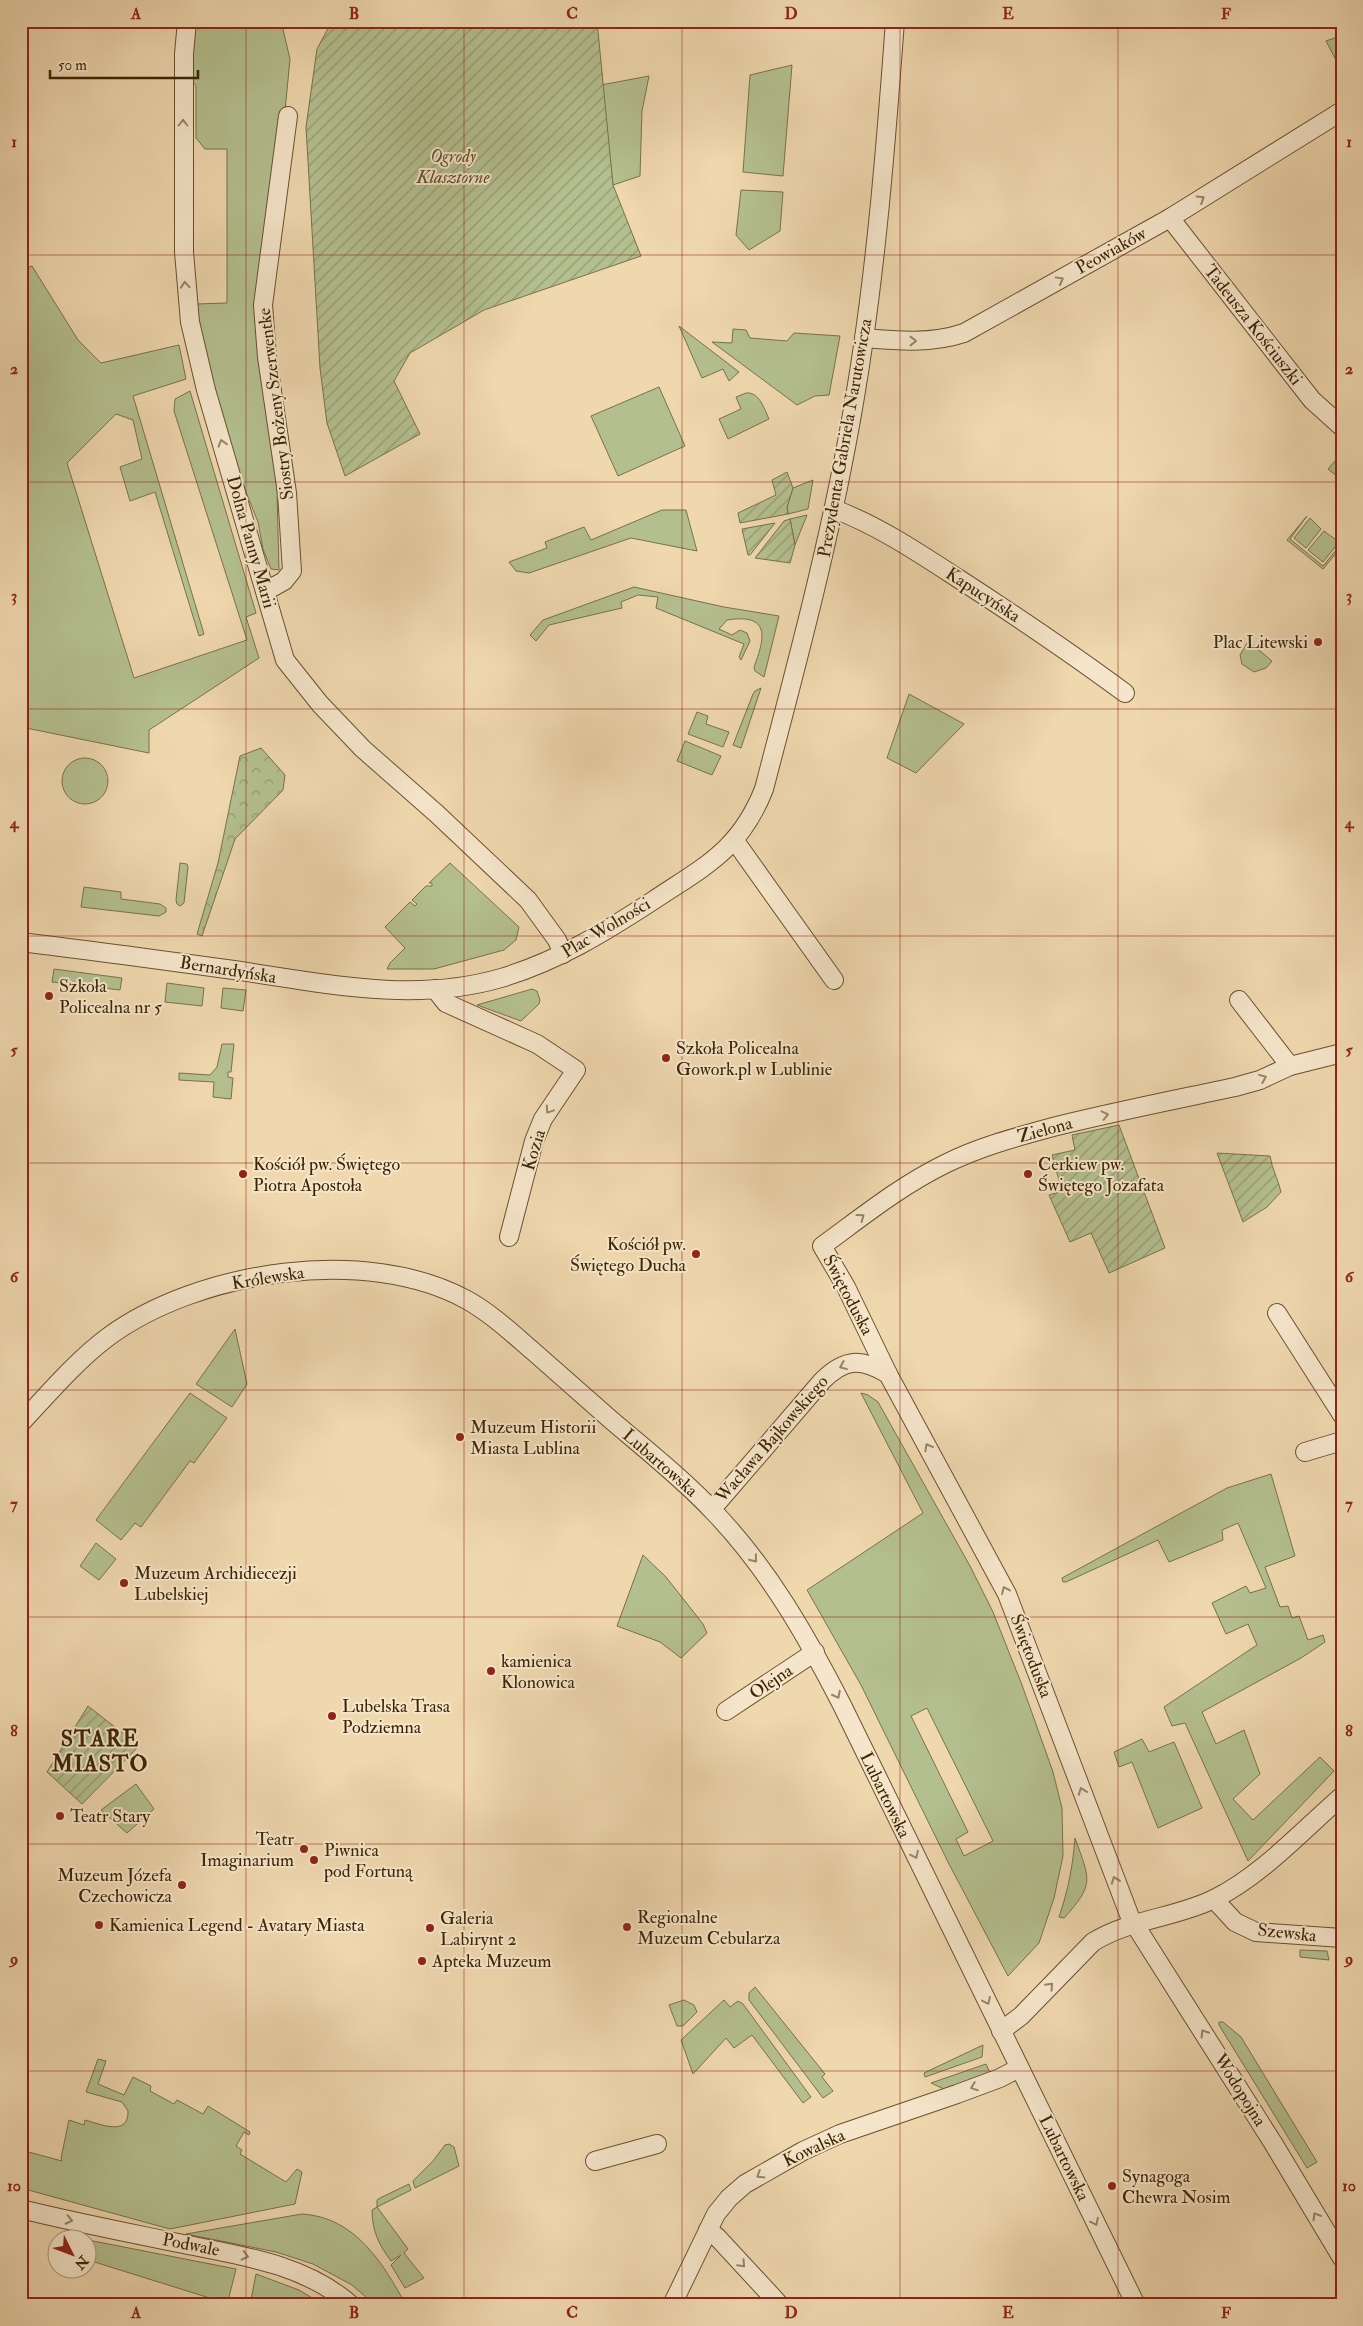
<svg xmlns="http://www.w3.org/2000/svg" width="1363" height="2326" font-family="'IM FELL Double Pica',serif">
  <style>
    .green { fill: #b4bf8f; stroke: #787249; fill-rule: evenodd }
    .forest { fill: url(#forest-crowns); stroke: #787249 }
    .garden { fill: url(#garden-furrows); stroke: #787249 }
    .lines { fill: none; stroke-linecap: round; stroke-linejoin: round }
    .minor-casing { stroke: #69512e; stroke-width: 20 }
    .minor { stroke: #f5e5ca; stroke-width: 18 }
    .oneway { stroke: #988466 }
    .grid { fill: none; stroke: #8f2418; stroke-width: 1; stroke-opacity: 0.55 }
    .poi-dot { fill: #8f2418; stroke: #f5e5ca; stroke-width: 2 }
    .labels { text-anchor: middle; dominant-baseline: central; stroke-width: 4; stroke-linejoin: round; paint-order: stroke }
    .park-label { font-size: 18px; font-style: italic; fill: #5a4b26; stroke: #f5e5ca }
    .street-label { font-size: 18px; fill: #3c2403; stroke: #f5e5ca }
    .poi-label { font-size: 18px; fill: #3c2403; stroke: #f5e5ca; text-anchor: start }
    .district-label { font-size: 22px; font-weight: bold; letter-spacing: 1px; fill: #3c2403; stroke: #f5e5ca }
    .neatline { fill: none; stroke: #8f2418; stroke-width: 2 }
    .grid-label { font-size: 16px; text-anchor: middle; font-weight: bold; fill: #8f2418 }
  </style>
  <defs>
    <pattern id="forest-crowns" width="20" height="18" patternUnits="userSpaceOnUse" patternTransform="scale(1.25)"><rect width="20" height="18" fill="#b4bf8f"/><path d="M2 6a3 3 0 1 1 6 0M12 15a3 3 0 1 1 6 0" fill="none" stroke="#949b73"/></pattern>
    <pattern id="garden-furrows" width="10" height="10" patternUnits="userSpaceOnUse" patternTransform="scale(1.25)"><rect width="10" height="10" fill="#b4bf8f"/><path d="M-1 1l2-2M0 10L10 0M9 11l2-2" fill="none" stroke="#949b73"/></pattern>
  </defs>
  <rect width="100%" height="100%" fill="#efd7ae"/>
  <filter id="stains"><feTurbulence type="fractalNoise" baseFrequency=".004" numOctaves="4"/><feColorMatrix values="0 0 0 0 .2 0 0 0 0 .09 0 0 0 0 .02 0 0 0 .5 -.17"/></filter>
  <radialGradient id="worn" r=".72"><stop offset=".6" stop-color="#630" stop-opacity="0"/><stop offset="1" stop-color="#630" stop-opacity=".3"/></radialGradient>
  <g class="green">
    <path d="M195,21H281L290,59L285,111L261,272L277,492L279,570L271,569L263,549L258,522L242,482L199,333L195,304L227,303V149H205L196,138V86L189,76Z"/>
    <path d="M1340,36L1342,37V58L1337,62L1326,41Z"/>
    <path d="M792,65L783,176L743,172L750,75Z"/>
    <path d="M649,76L642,111L640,176L613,185L601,85Z"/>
    <path d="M741,190L783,192L780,231L749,250L736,235Z"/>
    <path d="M32,266L78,340L101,363L179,345L186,379L133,396L204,634L199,636L155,492L130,501L120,467L142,459L133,420L116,414L67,463L134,678L247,640L174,411L175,399L190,391L256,613L246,617L259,658L149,730V753L21,727V270Z"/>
    <path d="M679,326L739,372L729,381L723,369L702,378Z"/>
    <path d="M733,329L746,330L750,338L787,341L794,333L840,336L829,395L815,396L797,405L712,342L732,343Z"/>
    <path d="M659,387L685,446L618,476L591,416Z"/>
    <path d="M746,393C760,392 764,409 769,419L728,439L719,419L741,409L736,397Z"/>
    <path d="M813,480L808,509L788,514L787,507L793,488Z"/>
    <path d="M662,510H686L697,551L631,538L529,573L516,571L509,562L547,548L545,542L584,527L591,540Z"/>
    <path d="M807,515L795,545L790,519Z"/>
    <path d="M1307,516L1290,539L1323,566L1342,543V546L1323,569L1287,540Z"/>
    <path d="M1310,518L1321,529L1306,548L1294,538Z"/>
    <path d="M1324,531L1339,542L1323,562L1308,550Z"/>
    <path d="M634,587L724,607L779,616L764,677L755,671L754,667C765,638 771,613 727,620L719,629L732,635L740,630L747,633L750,641L741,660L739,657L744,644L656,608L658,597L638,595L621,602L622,608L549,625L536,641L530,635L543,620Z"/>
    <path d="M1248,641L1272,661L1266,668L1254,672L1242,664L1240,655Z"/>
    <path d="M761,688L741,748L733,745L753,694L755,691Z"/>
    <path d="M909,694L964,724L916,773L887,758Z"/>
    <path d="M697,712L708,716L706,724L729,732L723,747L688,734Z"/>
    <path d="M685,741L721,756L712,775L677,761Z"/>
    <circle cx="85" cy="781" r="23"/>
    <path d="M180,863L187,864L188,867L184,903L180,906L177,904L176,900Z"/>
    <path d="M450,863L519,927L516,940L504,950L434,969H387L390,963L405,948L385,927L410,902L415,906L417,904L412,900L426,886H432V883H429Z"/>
    <path d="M84,887L121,892V899L160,904L166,908V912L159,916L81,907Z"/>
    <path d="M54,969L122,978L120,990L52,982Z"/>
    <path d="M167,983L204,988L202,1006L165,1002Z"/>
    <path d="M223,988L246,990L243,1011L221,1008Z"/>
    <path d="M532,989L537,991L540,1000L539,1004L521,1021L477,1005Z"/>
    <path d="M222,1044H234L231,1072H228V1077L233,1078L231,1099L213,1097L214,1082L179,1080V1073L210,1075L217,1067Z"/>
    <path d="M235,1329L247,1384L232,1407L196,1384Z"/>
    <path d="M190,1393L227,1418L194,1463L190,1461L141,1527L135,1523L121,1540L96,1520Z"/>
    <path d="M861,1393L868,1395L878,1402L970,1566L993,1612L1022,1685L1053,1772L1062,1808L1063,1856L1054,1898L1039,1943L1008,1976L949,1864L861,1685L807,1590L923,1513ZM927,1708L993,1841L964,1856L956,1839L968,1832L911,1716Z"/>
    <path d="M1271,1474L1295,1556L1265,1567L1280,1607L1288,1606L1292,1618L1299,1616L1308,1640L1323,1635L1325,1642L1301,1658L1202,1712L1216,1744L1244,1730L1260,1774L1233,1799L1253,1820L1320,1757L1334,1771L1248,1861L1185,1723L1172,1726L1164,1707L1257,1645L1248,1624L1226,1634L1212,1603L1246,1586L1250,1593L1266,1588L1238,1523L1222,1530L1223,1540L1169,1562L1158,1540L1066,1582H1063L1062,1578L1227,1488Z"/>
    <path d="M96,1543L116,1559L99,1580L80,1566Z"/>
    <path d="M643,1555L666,1577L703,1624L707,1633L681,1658L660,1642L617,1626Z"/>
    <path d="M1142,1739L1149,1752L1174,1742L1202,1808L1158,1828L1132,1762L1119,1767L1114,1752Z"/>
    <path d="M136,1784L154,1809L127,1833L101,1810Z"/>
    <path d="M1075,1838C1090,1880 1095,1884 1064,1918L1059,1917C1068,1891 1073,1865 1075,1838Z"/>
    <path d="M1300,1950L1327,1951L1329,1960L1300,1957Z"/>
    <path d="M755,1987L825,2074L822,2077L833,2091L823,2098L749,2000V1993Z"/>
    <path d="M684,2000L694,2005L697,2012L683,2026H677L669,2005Z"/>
    <path d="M724,2000L730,2007L738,2001L743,2004L811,2097L803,2103L752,2035L734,2048L726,2038L693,2074L681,2040Z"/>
    <path d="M1219,2022H1223L1241,2037L1317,2162L1307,2168L1219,2025Z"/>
    <path d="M983,2045L982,2057L925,2077L924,2073Z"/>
    <path d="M98,2059L106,2061L98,2084L124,2095L133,2077L151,2086L150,2091L174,2104L177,2100L203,2114L208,2106L250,2132L249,2135L244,2132L236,2146L242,2150L240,2154L286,2182L297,2169L302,2172L295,2204L170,2229L21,2188V2150L62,2161L61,2158L69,2120L84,2125L85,2120C100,2124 129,2137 128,2111L122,2102L86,2092Z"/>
    <path d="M986,2064L990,2073L946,2090L931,2083Z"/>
    <path d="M449,2144L454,2147L459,2166L415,2188L413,2181L433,2161L445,2145Z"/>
    <path d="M409,2184L411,2190L377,2207L408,2249L404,2253L424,2278L405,2288L391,2265L401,2255L391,2261C379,2245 372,2231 372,2210L377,2207V2200L380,2198Z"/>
    <path d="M302,2214C355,2217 383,2263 406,2305H375L352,2285L313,2264L276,2252L186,2234Z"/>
    <path d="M88,2240L236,2269L227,2305H215L216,2300L88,2260Z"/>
    <path d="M256,2274L299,2290L324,2305H250Z"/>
  </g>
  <g class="forest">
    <path d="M1342,453V480L1328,469Z"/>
    <path d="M261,748L285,775L283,790L235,839L202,936L197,934L218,863L240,756Z"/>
  </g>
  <g class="garden">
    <path d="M332,21H597L613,185L641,256L484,310L410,353L394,381L420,434L345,476L327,423L320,368L306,127L317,49Z"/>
    <path d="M787,472L793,488L787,507L788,514L740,523L738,513L776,495L772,480Z"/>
    <path d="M790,519L795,545L790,563L755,558L784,521Z"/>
    <path d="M775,523L750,555H748L742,529Z"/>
    <path d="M1119,1125L1165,1248L1109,1273L1091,1233L1070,1242L1049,1195L1062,1191L1052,1155L1075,1150L1072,1135Z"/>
    <path d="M1217,1153L1270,1156C1272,1169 1278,1179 1281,1192L1267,1207L1243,1222Z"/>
    <path d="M88,1706L139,1746L82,1804L47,1772Z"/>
  </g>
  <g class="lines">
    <g class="minor-casing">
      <g id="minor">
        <path d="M187,21L184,54V252L190,322L206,390L285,660L320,704L363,749L437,814L528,900L557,940L563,954"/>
        <path d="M1170,218L1312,400L1342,427"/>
        <path d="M864,338C898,341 931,344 964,333L1170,218L1342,111"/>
        <path d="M834,509C879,526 919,553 959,579C1016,616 1071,653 1125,693"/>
        <path d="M266,591L284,581L292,571L287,493L267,357L263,305L288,116"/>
        <path d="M735,841L834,980"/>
        <path d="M21,942C95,951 168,961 241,971C326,984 416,1003 501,978C558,961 605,932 654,900C705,866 740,850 764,789C795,670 827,552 849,431C874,296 885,158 895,21"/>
        <path d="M435,989L446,1003L537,1044L576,1070L543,1119L534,1141L509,1237"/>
        <path d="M1239,1000L1290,1066"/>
        <path d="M1342,1053L1290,1066L1260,1080L1235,1087C1174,1100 1113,1112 1053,1127C1016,1137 979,1147 945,1164C900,1186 862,1217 822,1246L846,1287L888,1374L1007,1594L1130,1917L1273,2143L1342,2258"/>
        <path d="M1277,1313L1342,1415"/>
        <path d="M21,1423C49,1393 76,1361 108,1337C199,1270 367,1245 467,1300C492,1314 513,1334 534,1352C560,1375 585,1397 610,1419C645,1449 682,1478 713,1511C768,1568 806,1635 842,1705L1136,2305"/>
        <path d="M1305,1452L1342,1441"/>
        <path d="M712,1509L822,1381C845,1358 861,1358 888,1374"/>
        <path d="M726,1711L815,1652"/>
        <path d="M1214,1899L1235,1922L1256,1932L1342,1938"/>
        <path d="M1001,2031L1021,2016L1093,1942C1130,1919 1175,1918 1214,1899C1261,1876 1303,1830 1342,1796"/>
        <path d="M595,2161L657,2144"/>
        <path d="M21,2209C73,2222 125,2232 178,2243C237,2255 304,2263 351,2305"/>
        <path d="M708,2230L717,2237L780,2305"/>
        <path d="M672,2305L716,2214L729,2198L745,2184L803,2151L840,2134L957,2094L1000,2078L1019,2068"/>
      </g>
    </g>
    <use href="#minor" class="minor"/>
  </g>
  <defs><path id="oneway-chevron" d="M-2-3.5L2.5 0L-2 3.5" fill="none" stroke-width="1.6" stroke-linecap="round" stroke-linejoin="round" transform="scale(1.25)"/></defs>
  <g class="oneway">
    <use href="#oneway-chevron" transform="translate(183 123) rotate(-90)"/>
    <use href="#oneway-chevron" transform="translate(1201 199) rotate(-32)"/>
    <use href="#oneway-chevron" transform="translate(1060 280) rotate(-29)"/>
    <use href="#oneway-chevron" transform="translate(185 285) rotate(-94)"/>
    <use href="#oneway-chevron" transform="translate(913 341)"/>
    <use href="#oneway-chevron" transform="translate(222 443) rotate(-107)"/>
    <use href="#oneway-chevron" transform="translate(1263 1078) rotate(-22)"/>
    <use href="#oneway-chevron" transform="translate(549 1110) rotate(124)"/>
    <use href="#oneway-chevron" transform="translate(1105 1115) rotate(-13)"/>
    <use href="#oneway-chevron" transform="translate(861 1217) rotate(-36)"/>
    <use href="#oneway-chevron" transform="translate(843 1366) rotate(158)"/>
    <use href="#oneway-chevron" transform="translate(928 1447) rotate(-119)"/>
    <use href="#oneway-chevron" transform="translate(754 1559) rotate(51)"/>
    <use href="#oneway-chevron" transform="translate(1005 1590) rotate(-115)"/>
    <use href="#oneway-chevron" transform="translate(837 1695) rotate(63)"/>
    <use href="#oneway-chevron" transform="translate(1082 1791) rotate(-110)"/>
    <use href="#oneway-chevron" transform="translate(915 1855) rotate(64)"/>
    <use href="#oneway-chevron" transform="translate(1115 1880) rotate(-110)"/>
    <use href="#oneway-chevron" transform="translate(1050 1986) rotate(-47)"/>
    <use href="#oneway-chevron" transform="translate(987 2001) rotate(65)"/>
    <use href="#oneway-chevron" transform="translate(1204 2033) rotate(-122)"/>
    <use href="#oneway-chevron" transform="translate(974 2087) rotate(159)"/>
    <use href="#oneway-chevron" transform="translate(760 2175) rotate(148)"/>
    <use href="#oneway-chevron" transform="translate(1316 2216) rotate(-121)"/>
    <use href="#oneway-chevron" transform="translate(69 2220) rotate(12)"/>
    <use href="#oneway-chevron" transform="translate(1095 2222) rotate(64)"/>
    <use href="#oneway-chevron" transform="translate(245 2256) rotate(14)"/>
    <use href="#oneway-chevron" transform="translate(742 2264) rotate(47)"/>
  </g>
  <path class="grid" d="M246,21V2305M464,21V2305M682,21V2305M900,21V2305M1118,21V2305M21,255H1342M21,482H1342M21,709H1342M21,936H1342M21,1163H1342M21,1390H1342M21,1617H1342M21,1844H1342M21,2071H1342"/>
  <g class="poi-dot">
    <circle cx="1318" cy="642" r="5"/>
    <circle cx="49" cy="996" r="5"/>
    <circle cx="666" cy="1058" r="5"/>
    <circle cx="243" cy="1174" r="5"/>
    <circle cx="1028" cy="1174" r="5"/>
    <circle cx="696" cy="1254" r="5"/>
    <circle cx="460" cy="1437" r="5"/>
    <circle cx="124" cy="1583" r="5"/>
    <circle cx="491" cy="1671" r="5"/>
    <circle cx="332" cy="1716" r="5"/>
    <circle cx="60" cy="1816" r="5"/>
    <circle cx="304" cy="1849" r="5"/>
    <circle cx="314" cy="1860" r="5"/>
    <circle cx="182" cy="1885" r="5"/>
    <circle cx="99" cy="1925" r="5"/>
    <circle cx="627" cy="1927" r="5"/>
    <circle cx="430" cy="1928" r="5"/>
    <circle cx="422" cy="1961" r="5"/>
    <circle cx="1112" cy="2186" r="5"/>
  </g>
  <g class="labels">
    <g class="park-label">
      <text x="453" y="156">Ogrody<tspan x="453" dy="21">Klasztorne</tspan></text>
    </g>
    <g class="street-label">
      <text transform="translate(1111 251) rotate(-29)">Peowiaków</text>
      <text transform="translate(1253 325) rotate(52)">Tadeusza Kościuszki</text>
      <text transform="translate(276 404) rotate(-97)">Siostry Bożeny Szerwentke</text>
      <text transform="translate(845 438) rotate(-80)">Prezydenta Gabriela Narutowicza</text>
      <text transform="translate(251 542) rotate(74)">Dolna Panny Marii</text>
      <text transform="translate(983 595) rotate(33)">Kapucyńska</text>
      <text transform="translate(606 928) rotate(-31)">Plac Wolności</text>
      <text transform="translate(228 970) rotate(9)">Bernardyńska</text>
      <text transform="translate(1045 1130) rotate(-15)">Zielona</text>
      <text transform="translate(534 1150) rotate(-73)">Kozia</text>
      <text transform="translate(268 1278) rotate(-9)">Królewska</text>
      <text transform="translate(848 1295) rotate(62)">Świętoduska</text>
      <text transform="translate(772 1439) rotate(-49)">Wacława Bajkowskiego</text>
      <text transform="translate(660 1463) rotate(41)">Lubartowska</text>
      <text transform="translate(1031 1656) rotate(69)">Świętoduska</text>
      <text transform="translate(771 1682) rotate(-34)">Olejna</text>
      <text transform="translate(885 1795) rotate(64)">Lubartowska</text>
      <text transform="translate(1287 1933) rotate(6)">Szewska</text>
      <text transform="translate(1240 2090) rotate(58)">Wodopojna</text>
      <text transform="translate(814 2148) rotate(-25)">Kowalska</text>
      <text transform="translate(1064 2158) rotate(64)">Lubartowska</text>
      <text transform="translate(191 2245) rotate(11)">Podwale</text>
    </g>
    <g class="poi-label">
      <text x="1308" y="642" text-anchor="end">Plac Litewski</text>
      <text x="59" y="986">Szkoła<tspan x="59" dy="21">Policealna nr 5</tspan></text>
      <text x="676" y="1048">Szkoła Policealna<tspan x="676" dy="21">Gowork.pl w Lublinie</tspan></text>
      <text x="253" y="1164">Kościół pw. Świętego<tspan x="253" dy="21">Piotra Apostoła</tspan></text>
      <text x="1038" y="1164">Cerkiew pw.<tspan x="1038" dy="21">Świętego Jozafata</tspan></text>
      <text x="686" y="1244" text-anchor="end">Kościół pw.<tspan x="686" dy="21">Świętego Ducha</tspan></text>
      <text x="470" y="1427">Muzeum Historii<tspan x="470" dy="21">Miasta Lublina</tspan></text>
      <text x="134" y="1573">Muzeum Archidiecezji<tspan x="134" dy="21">Lubelskiej</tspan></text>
      <text x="501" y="1661">kamienica<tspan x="501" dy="21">Klonowica</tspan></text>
      <text x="342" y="1706">Lubelska Trasa<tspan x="342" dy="21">Podziemna</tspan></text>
      <text x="70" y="1816">Teatr Stary</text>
      <text x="294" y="1839" text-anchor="end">Teatr<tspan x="294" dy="21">Imaginarium</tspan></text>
      <text x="324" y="1850">Piwnica<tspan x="324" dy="21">pod Fortuną</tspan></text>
      <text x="172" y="1875" text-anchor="end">Muzeum Józefa<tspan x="172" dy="21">Czechowicza</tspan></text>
      <text x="637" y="1917">Regionalne<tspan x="637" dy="21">Muzeum Cebularza</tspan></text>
      <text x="440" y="1918">Galeria<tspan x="440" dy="21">Labirynt 2</tspan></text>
      <text x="109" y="1925">Kamienica Legend - Avatary Miasta</text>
      <text x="432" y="1961">Apteka Muzeum</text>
      <text x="1122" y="2176">Synagoga<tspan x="1122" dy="21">Chewra Nosim</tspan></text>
    </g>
    <g class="district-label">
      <text x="100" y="1739">STARE<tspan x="100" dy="25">MIASTO</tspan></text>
    </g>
  </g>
  <rect width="1363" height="2326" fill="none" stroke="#efd7ae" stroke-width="55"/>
  <g transform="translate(72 2254) rotate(132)"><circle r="24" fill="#f5e5ca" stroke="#ab987a"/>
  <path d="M0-4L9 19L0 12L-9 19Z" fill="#8f2418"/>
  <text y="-8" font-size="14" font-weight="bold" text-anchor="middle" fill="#3c2403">N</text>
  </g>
  <path d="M50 70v8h148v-8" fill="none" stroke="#3c2403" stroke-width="2.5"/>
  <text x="58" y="70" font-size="15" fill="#3c2403" stroke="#f5e5ca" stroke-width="4" paint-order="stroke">50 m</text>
  <rect x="28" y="28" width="1308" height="2270" class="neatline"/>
  <g class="grid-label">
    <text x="136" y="19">A</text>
    <text x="354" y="19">B</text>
    <text x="572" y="19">C</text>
    <text x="791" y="19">D</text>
    <text x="1008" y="19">E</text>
    <text x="1226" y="19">F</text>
    <text x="14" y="147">1</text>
    <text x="1349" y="147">1</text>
    <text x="14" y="374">2</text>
    <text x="1349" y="374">2</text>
    <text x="14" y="601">3</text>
    <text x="1349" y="601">3</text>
    <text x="14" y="828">4</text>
    <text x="1349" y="828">4</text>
    <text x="14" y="1055">5</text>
    <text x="1349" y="1055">5</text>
    <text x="14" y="1282">6</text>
    <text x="1349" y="1282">6</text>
    <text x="14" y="1509">7</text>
    <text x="1349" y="1509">7</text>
    <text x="14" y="1736">8</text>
    <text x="1349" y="1736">8</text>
    <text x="14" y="1964">9</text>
    <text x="1349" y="1964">9</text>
    <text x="14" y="2191">10</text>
    <text x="1349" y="2191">10</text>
    <text x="136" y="2318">A</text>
    <text x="354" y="2318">B</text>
    <text x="572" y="2318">C</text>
    <text x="791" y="2318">D</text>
    <text x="1008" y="2318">E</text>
    <text x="1226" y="2318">F</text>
  </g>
  <rect width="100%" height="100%" filter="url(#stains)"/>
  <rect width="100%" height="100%" fill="url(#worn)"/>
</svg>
